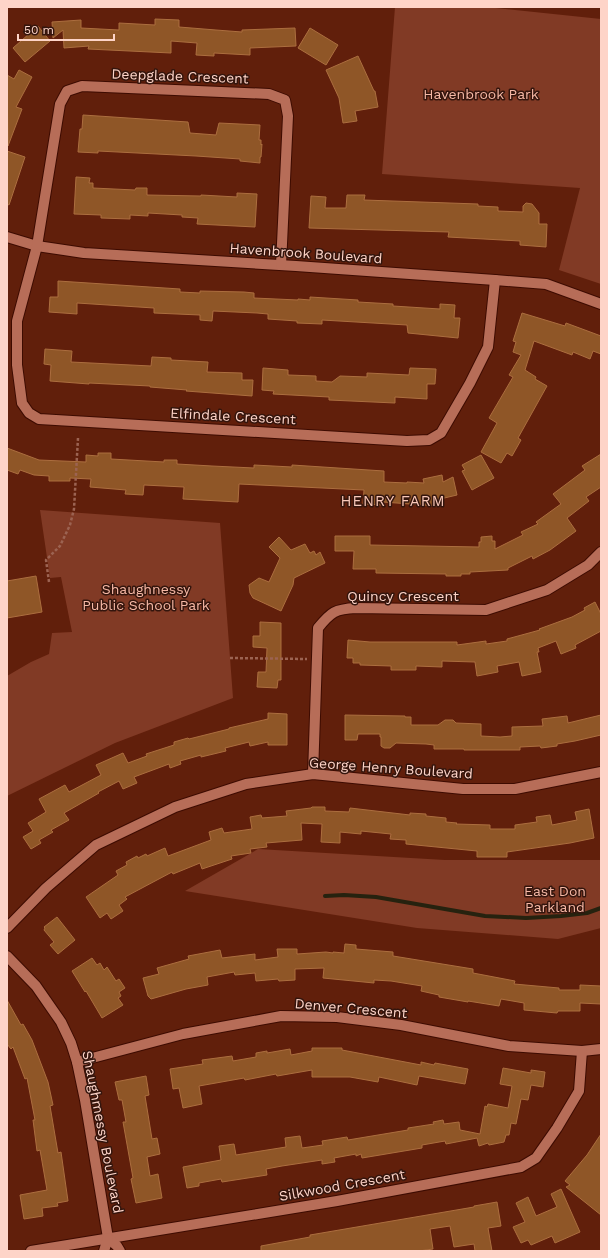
<svg xmlns="http://www.w3.org/2000/svg" width="608" height="1258" font-family="'Work Sans',sans-serif">
  <style>
    .green { fill: #813a25 }
    .lines { fill: none; stroke-linecap: round; stroke-linejoin: round }
    .stream { stroke: #26220f; stroke-width: 4 }
    .building { fill: #8f5627; stroke: #ac6e3f }
    .minor-casing { stroke: #3d0b00; stroke-width: 12 }
    .tertiary-casing { stroke: #3d0b00; stroke-width: 12 }
    .path { stroke: #9c6352; stroke-width: 2.5; stroke-dasharray: 3 2; stroke-linecap: butt }
    .minor { stroke: #b76d58; stroke-width: 10 }
    .tertiary { stroke: #b76d58; stroke-width: 10 }
    .labels { text-anchor: middle; dominant-baseline: central; stroke-width: 3; stroke-linejoin: round; paint-order: stroke }
    .street-label { font-size: 14px; fill: #fed4c8; stroke: #33150d }
    .park-label { font-size: 14px; fill: #f6b8a5; stroke: #33150d }
    .neighbourhood-label { font-size: 15px; letter-spacing: 1px; fill: #f9c8b9; stroke: #33150d }
  </style>
  <rect width="100%" height="100%" fill="#611f0b"/>
  <g class="green">
    <path d="M395,7H486L601,19V284L559,270L580,188L382,174Z"/>
    <path d="M40,510L220,523L233,698L115,743L7,796V676L31,662L49,654L52,633L72,632L61,577L50,578Z"/>
    <path d="M258,849L445,860H601V928L558,939L417,928L185,891Z"/>
  </g>
  <g class="lines">
    <path class="stream" d="M325,896L344,895L376,897L485,916L526,918L561,916L587,913L601,908"/>
  </g>
  <g class="building">
    <path d="M155,19L179,20V27L216,30L242,32V30L295,28L296,46L250,48V55L214,53V56L196,55L197,43L171,41V53L88,49L89,46L64,48L63,30L53,38L52,22L81,20V28L119,30V23L155,25Z"/>
    <path d="M38,26L50,41L25,62L13,48Z"/>
    <path d="M310,28L338,45L326,65L298,48Z"/>
    <path d="M358,56L374,91H375L378,107L355,111L357,121L343,123L339,98L326,70Z"/>
    <path d="M19,70L32,77L16,107L22,109L8,146L7,75L14,79Z"/>
    <path d="M83,115L188,122L190,133L216,135L219,123L260,125L259,140H261V145L262,144L261,157H260V163L240,161V159L196,156L98,151V153L78,152L80,129H82Z"/>
    <path d="M7,151L25,157L9,205L7,204Z"/>
    <path d="M76,177L90,178L89,183H93V188L135,190L136,188H147V195L201,196V195L237,197V193L257,194L255,227L197,224L198,218L182,217V215L148,213V216L130,215V219L101,218V215L74,214Z"/>
    <path d="M347,195H365L364,200L478,204V206L498,207V211L523,212V206L526,203L532,204L539,213V224H547L546,247L520,245V241L448,237L449,232L309,228L311,196L326,197L325,208H346Z"/>
    <path d="M58,281L180,289V292L200,293V291L244,292L254,293V298L298,300V299L310,300V297L358,300V302L393,304V306L440,309V304L455,305L454,318H460L458,338L408,333L407,325L322,320V324L297,323V321L268,319V314L257,313L213,311L212,321L200,320V315L154,313V308L77,303V314L49,312L50,297H58Z"/>
    <path d="M522,313L565,326L566,323L601,336V354L593,351L590,359L573,352L572,355L534,341L525,370L536,377L535,379L547,386L518,438L521,440L512,456L507,453L501,463L481,452L497,423L489,418L513,377L509,375L521,355L513,352L516,342L513,341Z"/>
    <path d="M45,349L72,351L71,362L151,366L152,357L171,358V360L208,362L207,372L242,373V380H253L252,396L186,391L187,390L150,387V386L89,383V384L50,381L51,365L44,364Z"/>
    <path d="M263,368L288,370V375L316,376V381L332,382L340,376L367,377V373L409,375L410,368L436,369L435,384H427V399L395,397V403L329,400V397L273,394L274,391L262,390Z"/>
    <path d="M7,448L39,460L86,462V455L98,456V453H111V459L164,462V460H177V464L212,466L254,468V465L292,467V465L384,471V482L407,483V482L424,483L423,479L442,475L443,482L453,477L457,495L436,500L437,506L383,502L382,505L363,504L364,490L239,484L238,502L183,499L184,487L144,485L143,495L125,494L126,490L90,487L91,479L70,478V481H49V476L34,475L20,470L18,474L7,470Z"/>
    <path d="M601,454V487L586,497L589,501L567,518L576,531L550,550L533,559L532,556L508,568V570L470,572V574H461V576H446V574L376,573V569H353L354,551H335V536H370V545L479,547V542H481V537L492,536V541H495V549L523,535L521,532L538,524L536,522L561,504L553,494L585,470L582,466Z"/>
    <path d="M481,455L494,478L472,490L462,471L465,470L462,465Z"/>
    <path d="M279,537L291,550L305,544L310,553L314,551L316,555L320,552L325,563L294,578L293,585L281,611L253,598L250,593L249,585L259,578L269,582L280,558L269,547Z"/>
    <path d="M36,576L42,612L7,618V581Z"/>
    <path d="M595,602L601,614V631L575,645L576,648L561,654L556,641L538,648L539,652H537L541,672L522,676L519,662L497,666L498,672L477,676L475,662L442,661V667L416,666V670H391V666L360,665V663H353V658H347L348,640L370,642H457V645L486,641V644L507,641V639L540,630L539,629L572,617L585,610L584,608Z"/>
    <path d="M260,622L281,623V680H278L277,688L257,687L258,672H266L267,648L253,647V636H260Z"/>
    <path d="M268,713L287,714V745H268V742L250,746L249,742L225,748L226,751L201,757V755L180,761L181,764L170,768L169,764L134,777L137,783L123,789L119,781L98,792L99,793L64,813L69,820L51,830L53,832L39,840L41,843L31,849L23,837L33,831L28,823L46,812L39,799L65,785L69,792L101,775L96,765L123,753L128,763L147,756L146,754L174,745V742L188,738L189,739L229,729V728L268,719Z"/>
    <path d="M345,715L405,716V717H411V725H438L445,720H453L456,723L481,724V736L500,737L512,736V727L543,726L542,719L567,716L568,723L601,715V735L575,741L557,744V746L541,748L540,746L520,747V750H464V749H434V745L426,744L396,743L390,748H384L381,746V737H380V734H358L357,740H345Z"/>
    <path d="M312,807H325V811L349,812L350,808L410,815V813L426,814V816L446,818V822L457,823L456,824L490,825V829H515V825L537,822L536,817L550,815L552,825L577,820L575,812L589,809L594,838L570,843L507,852V857H477V851L406,844V840L390,839L391,834L361,831V834L340,832V843L321,842L322,824L301,823L302,840L266,843L267,847L250,849L251,853L231,856L232,859L202,869L200,863L173,874L172,872L125,897L127,899L119,905L123,911L111,919L107,913L100,918L86,897L118,875L116,871L127,865L126,862L137,856L138,858L146,854L147,856L165,848L168,856L211,840L209,832L222,828L224,833L252,829L250,817L261,815L262,818L287,816L286,811L311,808Z"/>
    <path d="M57,917L75,940L58,954L50,945L54,942L44,930L45,928L44,927Z"/>
    <path d="M345,944L356,945V949L393,952V956L473,969V973L515,981L514,984L559,988V990H580V985L601,986V1004L580,1003V1011H558L557,1013L524,1010V1003L501,999L499,1006L468,1001V1002L439,997V995L421,991L422,986L391,981L374,980V983L323,978L324,968L295,969V980L279,981L278,979L256,981L255,973L235,975L234,972L207,977L208,985L186,989L151,999L148,996L143,978L159,974L157,968L189,959L188,956L220,950L222,958L255,954V960L278,957L277,949H297V954L326,952L333,953V952L344,953Z"/>
    <path d="M92,958L97,965L100,963L104,970L107,967L116,981L119,979L125,988L119,992L121,996L118,998L123,1005L102,1018L86,991L85,992L72,971Z"/>
    <path d="M7,1000L21,1025L23,1024L32,1040L48,1082L53,1105L50,1106L58,1153L61,1152L68,1201L57,1203L58,1206L42,1208L43,1216L24,1219L20,1195L47,1190L40,1150L37,1151L33,1120H35L27,1078L25,1079L13,1047L11,1049L7,1044Z"/>
    <path d="M312,1048H342V1050L421,1065V1062L434,1065L435,1063L468,1069L465,1084L419,1076L417,1085L379,1077L378,1082L350,1077H312V1070L277,1076L276,1074L245,1080L244,1078L199,1086L202,1104L183,1108L179,1088L173,1089L170,1069L203,1064L202,1060L232,1056L233,1061L256,1057V1053L267,1051V1053L290,1049L291,1055L312,1051Z"/>
    <path d="M503,1068L531,1073V1070L545,1072L543,1087L531,1085L528,1100L521,1099L516,1124L511,1123L509,1135H506L504,1142L489,1145L488,1143L479,1146L477,1138L446,1144L445,1141L422,1145V1148L362,1158L361,1154L356,1156V1154L334,1158L335,1162L322,1164V1160L282,1166L266,1169L267,1175L222,1182L221,1179L199,1183V1186L187,1188L183,1167L221,1160L219,1146L234,1144L236,1155L286,1147L285,1138L300,1136L302,1148L323,1145L322,1141L347,1137L348,1140L408,1130V1128L434,1124L433,1122L443,1120L444,1124L459,1122L460,1130L480,1134L485,1106L487,1107L488,1104L508,1108L512,1086L500,1084Z"/>
    <path d="M146,1076L149,1095L145,1096L152,1139L157,1138L160,1154L147,1157L150,1176L158,1174L162,1198L136,1203L131,1179L133,1178L123,1122H126L122,1100H119L115,1082Z"/>
    <path d="M601,1134V1215L566,1187L570,1185L565,1181L587,1155Z"/>
    <path d="M561,1189L580,1232L555,1243L552,1236L531,1245L528,1240L521,1243L513,1227L525,1222L516,1203L528,1197L536,1216L557,1207L551,1194Z"/>
    <path d="M497,1202L501,1226L488,1228L492,1251H475L474,1244L454,1247L450,1226L430,1229L433,1249L419,1251H261V1246L310,1237V1235L474,1207V1206Z"/>
  </g>
  <g class="lines">
    <g class="minor-casing">
      <g id="minor">
        <path d="M7,237L37,246L84,253L296,266L495,280L546,284L601,304"/>
        <path d="M281,265L288,116L285,100L269,94L82,86L67,91L60,104L37,246L17,321V365L22,403L29,413L39,419L407,441L429,440L441,433L470,383L488,347L495,280"/>
        <path d="M313,774L318,628C331,612 335,609 356,608L486,610L547,590L588,565L601,552"/>
        <path d="M7,928L46,888L96,845L175,807L246,784L313,774L463,789H515L601,772"/>
        <path d="M77,1062L183,1034L281,1016L337,1017L401,1025L509,1046L582,1051L601,1049"/>
        <path d="M31,1251L337,1201L521,1167L536,1158L557,1128L579,1091L582,1051"/>
      </g>
    </g>
    <g class="tertiary-casing">
      <g id="tertiary">
        <path d="M7,956L36,986L61,1022L71,1043L77,1062L85,1100L108,1238"/>
        <path d="M108,1238L117,1246L120,1251"/>
        <path d="M104,1251L108,1238"/>
      </g>
    </g>
    <g class="path">
      <path d="M49,582L46,560L60,546L70,525L74,509L78,438"/>
      <path d="M230,658L307,659"/>
    </g>
    <use href="#minor" class="minor"/>
    <use href="#tertiary" class="tertiary"/>
  </g>
  <g class="labels">
    <g class="street-label">
      <text transform="translate(180 76) rotate(2)">Deepglade Crescent</text>
      <text transform="translate(306 253) rotate(4)">Havenbrook Boulevard</text>
      <text transform="translate(233 416) rotate(3)">Elfindale Crescent</text>
      <text x="403" y="596">Quincy Crescent</text>
      <text transform="translate(391 768) rotate(4)">George Henry Boulevard</text>
      <text transform="translate(351 1008) rotate(5)">Denver Crescent</text>
      <text transform="translate(103 1132) rotate(79)">Shaughmessy Boulevard</text>
      <text transform="translate(342 1185) rotate(-10)">Silkwood Crescent</text>
    </g>
    <g class="park-label">
      <text x="481" y="94">Havenbrook Park</text>
      <text x="146" y="589">Shaughnessy<tspan x="146" dy="16">Public School Park</tspan></text>
      <text x="555" y="891">East Don<tspan x="555" dy="16">Parkland</tspan></text>
    </g>
    <g class="neighbourhood-label">
      <text x="393" y="501">HENRY FARM</text>
    </g>
  </g>
  <rect width="608" height="1258" fill="none" stroke="#fed4c8" stroke-width="16"/>
  <path d="M18 34v6h96v-6" fill="none" stroke="#fed4c8" stroke-width="2"/>
  <text x="24" y="34" font-size="12" fill="#fed4c8" stroke="#33150d" stroke-width="3" paint-order="stroke">50 m</text>
</svg>
